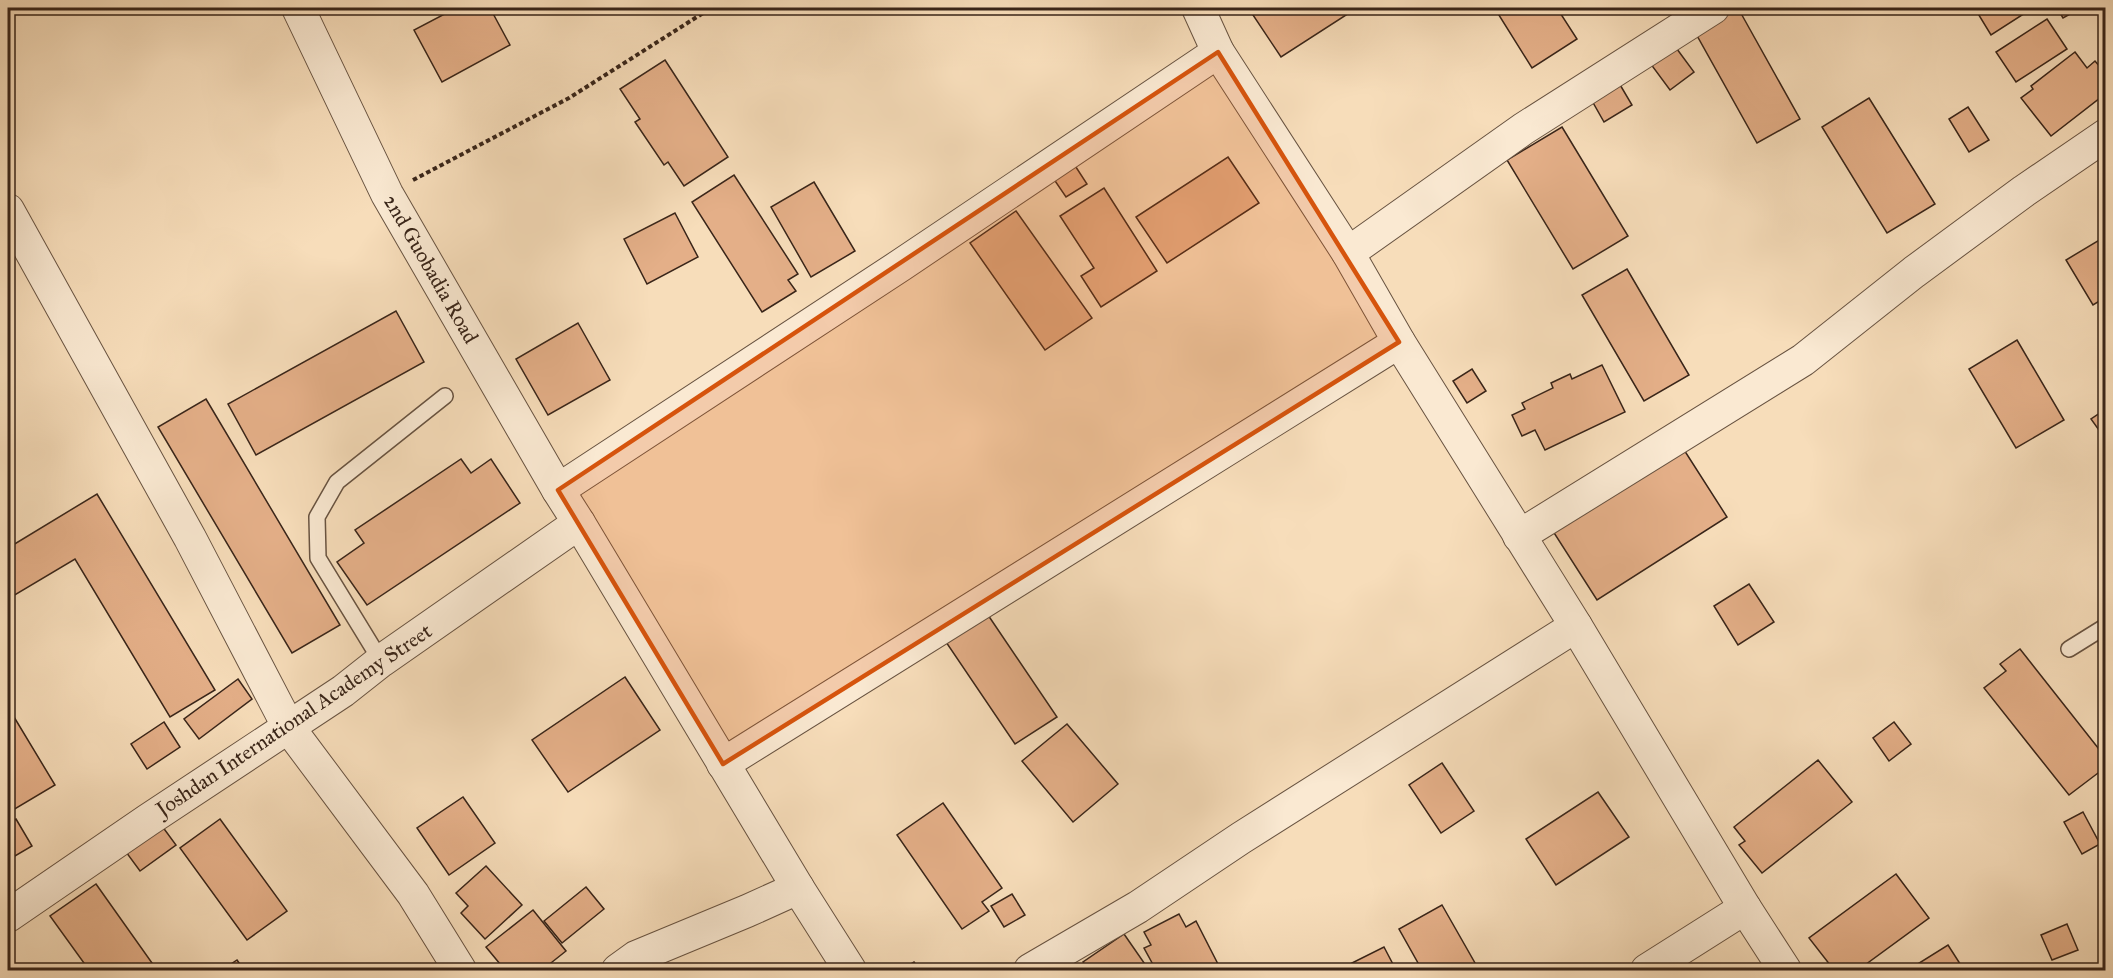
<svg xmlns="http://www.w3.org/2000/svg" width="2113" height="978" font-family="'IM FELL Great Primer',serif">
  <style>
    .building { fill: #e4af88; stroke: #392519; stroke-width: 1.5 }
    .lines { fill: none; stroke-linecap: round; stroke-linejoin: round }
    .service-casing { stroke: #685341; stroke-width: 18 }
    .minor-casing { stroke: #685341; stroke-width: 34 }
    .path { stroke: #392519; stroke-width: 4; stroke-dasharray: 4.5 3; stroke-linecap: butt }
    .service { stroke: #fae9d2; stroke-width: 15 }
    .minor { stroke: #fae9d2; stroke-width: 32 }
    .marked { fill: #d6540d; fill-opacity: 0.2; stroke: #d6540d; stroke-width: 4.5; stroke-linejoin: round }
    .labels { text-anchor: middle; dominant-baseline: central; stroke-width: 6; stroke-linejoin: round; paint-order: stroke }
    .street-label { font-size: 21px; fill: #392519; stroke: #fae9d2 }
  </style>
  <rect width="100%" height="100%" fill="#f7ddba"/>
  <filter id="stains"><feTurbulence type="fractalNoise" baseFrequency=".00333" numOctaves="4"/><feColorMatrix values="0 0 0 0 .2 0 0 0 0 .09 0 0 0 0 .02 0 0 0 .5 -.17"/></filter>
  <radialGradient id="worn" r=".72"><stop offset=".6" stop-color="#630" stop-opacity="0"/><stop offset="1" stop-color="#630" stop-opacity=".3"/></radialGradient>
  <g class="building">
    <path d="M456,8H490L510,45L442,82L414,30Z"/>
    <path d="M1251,8H1357L1281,57L1249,9Z"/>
    <path d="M1504,8H1557L1577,39L1532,68L1497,12Z"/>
    <path d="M1738,8L1800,119L1757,143L1695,32Z"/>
    <path d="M1984,8H2033L1991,35L1977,12Z"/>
    <path d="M2057,8H2081L2063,18Z"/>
    <path d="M2047,19L2067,49L2016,82L1996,52Z"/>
    <path d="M1674,45L1694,72L1670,90L1650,63Z"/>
    <path d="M2075,52L2087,68L2095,61L2106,74V81L2099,86L2105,94L2051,136L2021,98L2033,89L2031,86Z"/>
    <path d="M665,60L728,157L684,186L668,162L664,165L635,122L640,119L620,89Z"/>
    <path d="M1619,83L1632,105L1604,122L1591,99Z"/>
    <path d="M1869,98L1935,204L1887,233L1822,127Z"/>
    <path d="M1968,107L1989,140L1969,152L1949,119Z"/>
    <path d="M1562,127L1628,236L1573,269L1507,160Z"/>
    <path d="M1228,157L1259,203L1167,263L1136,217Z"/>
    <path d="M1072,161L1087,184L1066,197L1051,175Z"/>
    <path d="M734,175L798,274L788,280L796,291L762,312L692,202Z"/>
    <path d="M814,182L855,251L811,277L771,207Z"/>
    <path d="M1104,188L1157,271L1101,307L1081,276L1094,268L1060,216Z"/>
    <path d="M1016,211L1092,318L1045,350L970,243Z"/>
    <path d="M675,213L698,257L647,284L624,239Z"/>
    <path d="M2106,236V297L2093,305L2066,260Z"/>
    <path d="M1627,269L1689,375L1644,401L1582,295Z"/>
    <path d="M396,311L424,362L256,455L228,404Z"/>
    <path d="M578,323L610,380L548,415L516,359Z"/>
    <path d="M2017,340L2064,420L2016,448L1969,369Z"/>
    <path d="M1602,365L1625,412L1545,450L1535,430L1522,436L1512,415L1525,409L1522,403L1553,388L1551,383L1570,374L1572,379Z"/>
    <path d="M1472,369L1486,391L1467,403L1453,381Z"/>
    <path d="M206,399L340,625L292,653L158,427Z"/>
    <path d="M2106,409V440L2091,419Z"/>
    <path d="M1679,442L1727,517L1597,600L1549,525Z"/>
    <path d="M461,459L471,473L491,459L520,503L367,605L337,562L364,543L355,530Z"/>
    <path d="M97,494L215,690L170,717L75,559L8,599V548Z"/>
    <path d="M1749,584L1774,622L1738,645L1714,606Z"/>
    <path d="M988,615L1057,717L1015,744L946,642Z"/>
    <path d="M2020,649L2106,758V767L2069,795L1984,688L2006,671L2000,664Z"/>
    <path d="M625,677L660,730L568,792L532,740Z"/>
    <path d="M238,679L252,699L199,739L184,719Z"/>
    <path d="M8,707L55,785L8,813Z"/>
    <path d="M164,722L180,747L147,769L131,744Z"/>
    <path d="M1894,722L1911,744L1889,761L1873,738Z"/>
    <path d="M1067,724L1118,784L1073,822L1022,761Z"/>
    <path d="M1818,760L1852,802L1762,873L1739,845L1745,841L1734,827Z"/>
    <path d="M1442,763L1474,811L1441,833L1409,785Z"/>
    <path d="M1598,792L1629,837L1556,885L1526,839Z"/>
    <path d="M463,797L495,843L449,875L417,828Z"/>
    <path d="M943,803L1002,888L982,902L989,911L962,929L897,835Z"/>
    <path d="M2083,812L2100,844L2082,854L2064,822Z"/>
    <path d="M16,819L32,846L15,856L8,843V824Z"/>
    <path d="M220,819L287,911L247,940L180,848Z"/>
    <path d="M162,826L176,845L140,871L126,852Z"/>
    <path d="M486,866L522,905L485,939L461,913L468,906L456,893Z"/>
    <path d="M1896,874L1929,918L1858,970H1834L1809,938Z"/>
    <path d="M96,884L157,970H89L50,916Z"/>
    <path d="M586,887L604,909L562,943L544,921Z"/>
    <path d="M1012,894L1025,915L1004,927L991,906Z"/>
    <path d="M1442,905L1479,970H1422L1399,929Z"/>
    <path d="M533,910L566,951L542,970H505L486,947Z"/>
    <path d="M1179,914L1186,927L1196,921L1221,970H1156L1144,948L1151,945L1144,932Z"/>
    <path d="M2067,924L2078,950L2052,960L2041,935Z"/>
    <path d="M1124,934L1149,970H1088L1083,962Z"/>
    <path d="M1948,945L1964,970H1908Z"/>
    <path d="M1384,947L1396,970H1338Z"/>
    <path d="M237,960L244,970H222Z"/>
    <path d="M914,962L920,970H901Z"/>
  </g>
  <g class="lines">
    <g class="service-casing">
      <g id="service">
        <path d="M2069,649L2106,626"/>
        <path d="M381,661L318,558L317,517L337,482L445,396"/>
      </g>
    </g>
    <g class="minor-casing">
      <g id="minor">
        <path d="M298,8L387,194L558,490L579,523L798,888L850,970"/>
        <path d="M1198,8L1218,52L1348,253L1399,342L1576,626L1745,908L1785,970"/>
        <path d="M8,210L190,538L289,728L413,894L460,970"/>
        <path d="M1348,253L1523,129L1713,8"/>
        <path d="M558,490L901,265L1218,52"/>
        <path d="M1519,536L1803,360L1914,272L2024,191L2106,135"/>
        <path d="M723,764L1399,342"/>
        <path d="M8,916L148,820L343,691L381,661L579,523"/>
        <path d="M618,970L636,957L747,911L798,888"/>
        <path d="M1030,970L1138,907L1241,838L1576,626"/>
        <path d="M1647,970L1745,908"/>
      </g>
    </g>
    <path class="path" d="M413,180L569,98L711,8"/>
    <use href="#service" class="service"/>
    <use href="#minor" class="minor"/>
  </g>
  <path class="marked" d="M1218,52L1399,342L723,764L558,490Z"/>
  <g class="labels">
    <g class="street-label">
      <text transform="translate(431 269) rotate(60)">2nd Guobadia Road</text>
      <text transform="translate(294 720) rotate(-34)">Joshdan International Academy Street</text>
    </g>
  </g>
  <rect width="2113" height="978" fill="none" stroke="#f7ddba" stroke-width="30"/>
  <rect x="9" y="9" width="2095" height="960" fill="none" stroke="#392519" stroke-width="3"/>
  <rect x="15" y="15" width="2083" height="948" fill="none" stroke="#392519" stroke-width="1.5"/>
  <rect width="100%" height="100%" filter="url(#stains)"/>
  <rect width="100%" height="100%" fill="url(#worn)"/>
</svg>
